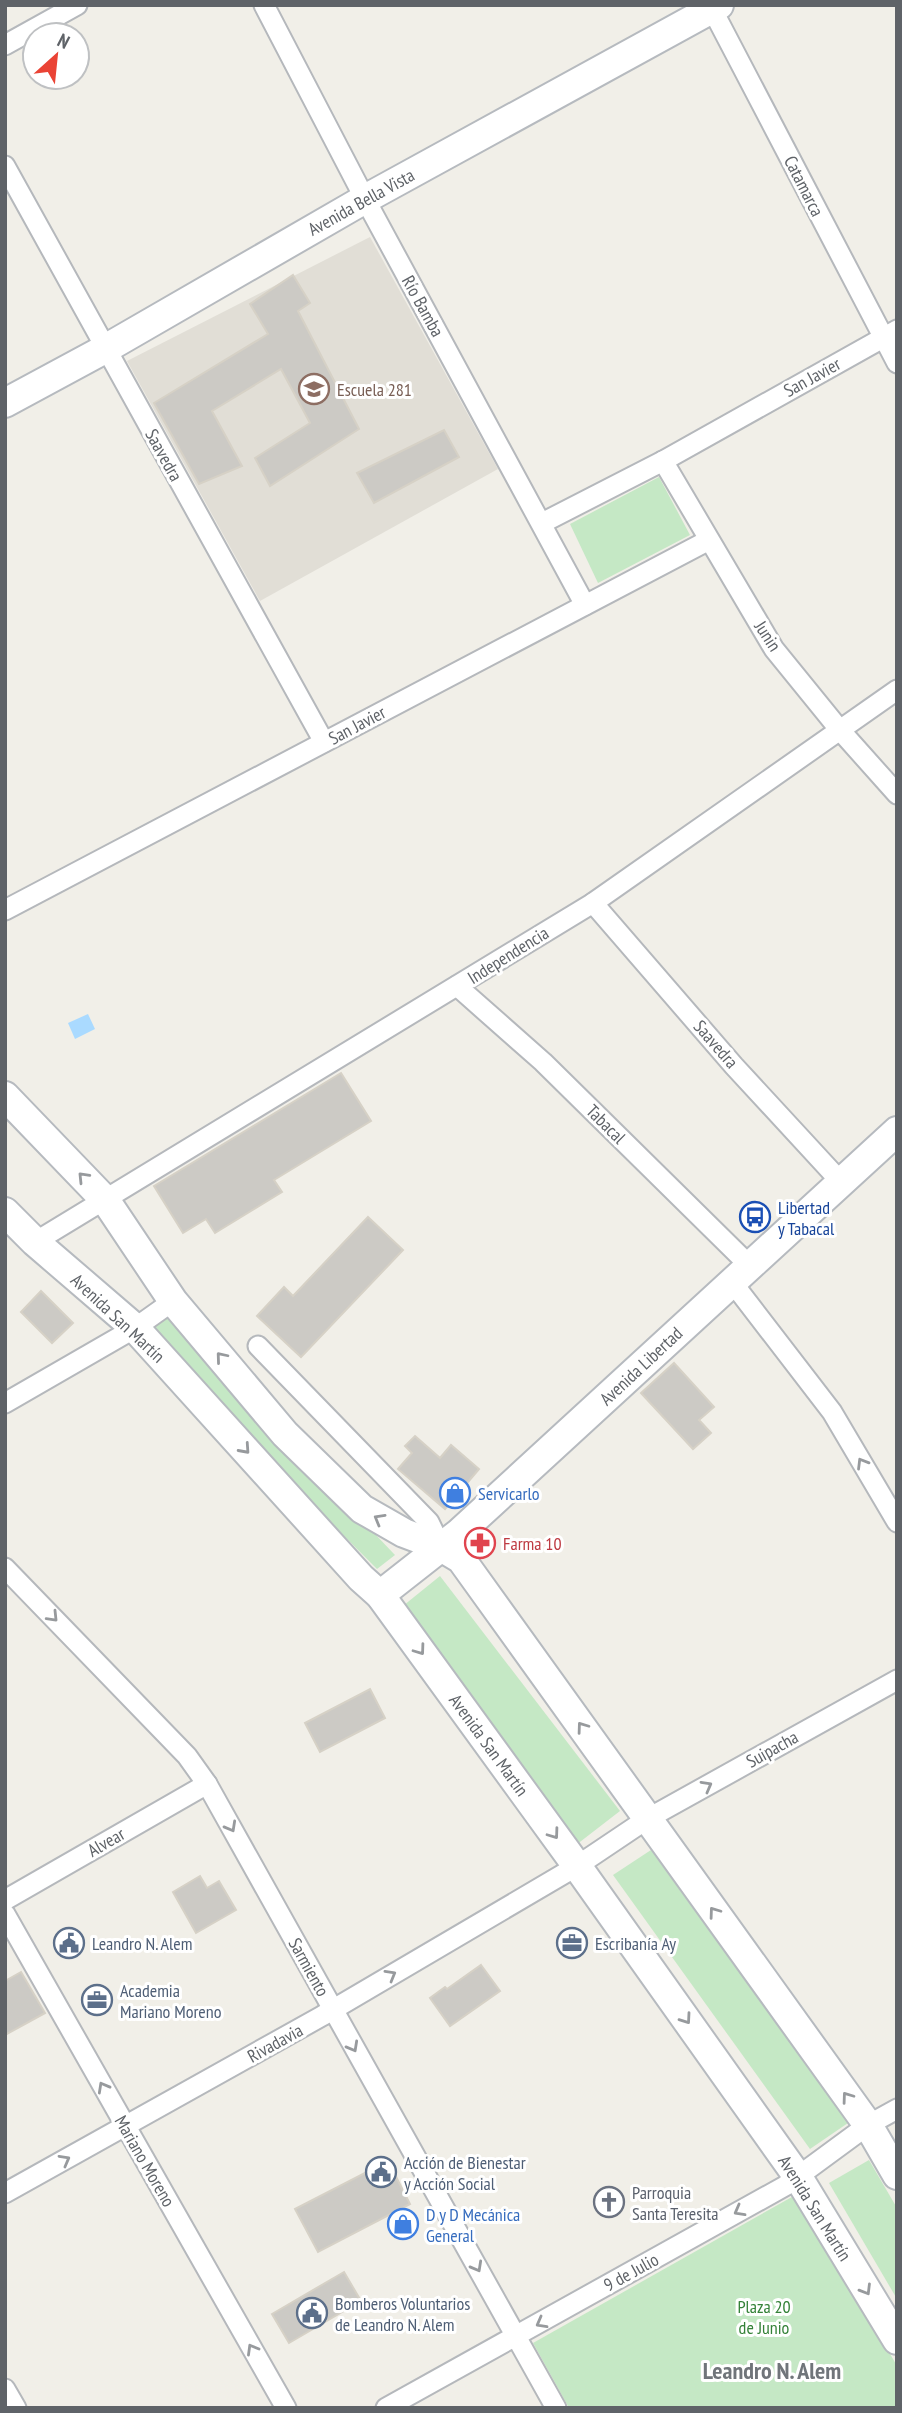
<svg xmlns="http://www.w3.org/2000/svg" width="902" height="2413" font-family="'PT Sans Narrow',sans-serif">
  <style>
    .education { fill: #e1ded6 }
    .green { fill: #c5e8c5 }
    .water { fill: #aadaff }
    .building { fill: #cccac5; stroke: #d6d1c6; stroke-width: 2 }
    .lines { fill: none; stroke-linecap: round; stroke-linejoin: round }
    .minor-casing { stroke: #b5b8bc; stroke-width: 23 }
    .secondary-casing { stroke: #b6babf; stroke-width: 32 }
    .minor { stroke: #fff; stroke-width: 19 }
    .secondary { stroke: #fff; stroke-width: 28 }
    .oneway { stroke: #979a9d }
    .labels { text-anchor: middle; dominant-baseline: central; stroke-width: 6; stroke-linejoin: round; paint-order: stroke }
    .street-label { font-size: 18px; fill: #5f6368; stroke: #fff }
    .education-label { font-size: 18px; fill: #785e54; stroke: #fff; text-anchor: start }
    .transit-label { font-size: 18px; fill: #164399; stroke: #fff; text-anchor: start }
    .shop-label { font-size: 18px; fill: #366cbe; stroke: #fff; text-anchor: start }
    .health-label { font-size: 18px; fill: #be3a42; stroke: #fff; text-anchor: start }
    .service-label { font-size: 18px; fill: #4e5e75; stroke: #fff; text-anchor: start }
    .worship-label { font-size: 18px; fill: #5b616d; stroke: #fff; text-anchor: start }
    .park-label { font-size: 18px; fill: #348238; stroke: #fff }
    .district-label { font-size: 24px; font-weight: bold; fill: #70757a; stroke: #fff }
  </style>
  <rect width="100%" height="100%" fill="#f1efe8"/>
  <path class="education" d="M370,237L498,469L260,601L127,361Z"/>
  <g class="green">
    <path d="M659,477L690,535L598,583L570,524Z"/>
    <path d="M168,1317L395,1555L377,1569L142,1333Z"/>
    <path d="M440,1576L620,1811L576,1845L393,1614Z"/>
    <path d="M651,1850L848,2123L810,2149L613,1875Z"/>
    <path d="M869,2160L897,2208V2299L829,2183Z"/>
    <path d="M799,2193L897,2366V2408H569L533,2343Z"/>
  </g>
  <path class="water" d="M88,1014L95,1029L75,1039L68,1023Z"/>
  <g class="building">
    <path d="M293,275L310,303L298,311L359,429L270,486L255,458L310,423L281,369L212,411L242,466L199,484L154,403L268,334L250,304Z"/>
    <path d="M444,430L459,457L374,503L357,473Z"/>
    <path d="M341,1073L371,1121L274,1180L282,1192L215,1233L206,1219L183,1233L154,1186Z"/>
    <path d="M368,1217L403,1250L301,1357L257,1316L284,1287L293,1296Z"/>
    <path d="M41,1291L73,1323L52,1343L21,1312Z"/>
    <path d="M674,1363L714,1407L699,1420L711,1433L693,1449L641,1393Z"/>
    <path d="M415,1436L440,1458L451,1445L479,1469L445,1509L398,1469L412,1453L405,1446Z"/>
    <path d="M370,1689L385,1718L320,1752L305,1723Z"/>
    <path d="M200,1876L207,1888L219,1881L236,1910L196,1933L173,1892Z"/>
    <path d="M481,1965L500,1991L450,2026L430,1998L445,1987L447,1989Z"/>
    <path d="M21,1972L45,2013L5,2035V1981Z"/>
    <path d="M388,2161L410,2204L318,2252L295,2209Z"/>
    <path d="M344,2272L361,2301L289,2343L272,2314Z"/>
  </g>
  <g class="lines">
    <g class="minor-casing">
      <g id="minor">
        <path d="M264,5L365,199L585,605"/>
        <path d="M712,9L897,363"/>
        <path d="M5,45L77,5"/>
        <path d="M5,166L324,742"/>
        <path d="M663,461L774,649L839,729L897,794"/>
        <path d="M542,523L663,461L897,330"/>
        <path d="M593,903L734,1066L841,1182"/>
        <path d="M5,910L709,540"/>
        <path d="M457,986L543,1062L750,1266"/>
        <path d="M35,1242L593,903L897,690"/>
        <path d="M732,1282L832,1412L897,1522"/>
        <path d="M258,1346L429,1522L441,1547"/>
        <path d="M5,1403L135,1328L173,1301"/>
        <path d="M5,1568L187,1756L207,1784L556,2408"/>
        <path d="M5,1900L207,1784"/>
        <path d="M5,1914L286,2408"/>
        <path d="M5,2193L322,2016L577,1866L647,1819L897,1680"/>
        <path d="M5,2389L16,2408"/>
        <path d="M386,2408L785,2186L868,2125L897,2109"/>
      </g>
    </g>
    <g class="secondary-casing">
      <g id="secondary">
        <path d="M5,403L105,349L365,199L719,5"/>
        <path d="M5,1096L106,1201L173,1301L285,1434L362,1509L404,1533L441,1547L461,1559L868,2125L897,2175"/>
        <path d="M5,1212L35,1242L135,1328L361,1578L380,1595L577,1866L798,2177L897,2340"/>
        <path d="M380,1595L459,1533L897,1131"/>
      </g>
    </g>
    <use href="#minor" class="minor"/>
    <use href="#secondary" class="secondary"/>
  </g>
  <defs><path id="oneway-chevron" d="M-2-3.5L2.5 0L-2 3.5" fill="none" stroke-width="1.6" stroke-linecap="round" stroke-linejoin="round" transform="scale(1.75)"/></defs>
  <g class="oneway">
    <use href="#oneway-chevron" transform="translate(83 1177) rotate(-134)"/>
    <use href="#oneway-chevron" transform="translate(221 1357) rotate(-130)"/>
    <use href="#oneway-chevron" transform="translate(245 1449) rotate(48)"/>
    <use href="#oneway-chevron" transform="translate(862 1463) rotate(-121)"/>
    <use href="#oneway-chevron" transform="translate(379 1519) rotate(-150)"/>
    <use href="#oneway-chevron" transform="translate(53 1617) rotate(46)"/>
    <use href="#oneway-chevron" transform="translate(420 1650) rotate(54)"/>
    <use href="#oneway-chevron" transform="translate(582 1727) rotate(-126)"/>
    <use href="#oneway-chevron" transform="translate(707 1786) rotate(-29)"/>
    <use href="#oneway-chevron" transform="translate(231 1827) rotate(61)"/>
    <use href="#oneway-chevron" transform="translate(554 1834) rotate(54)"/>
    <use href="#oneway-chevron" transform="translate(714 1912) rotate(-126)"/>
    <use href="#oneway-chevron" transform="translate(391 1975) rotate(-30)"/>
    <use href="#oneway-chevron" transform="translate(686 2019) rotate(55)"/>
    <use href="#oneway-chevron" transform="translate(353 2047) rotate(61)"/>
    <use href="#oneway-chevron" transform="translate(103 2087) rotate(-119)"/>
    <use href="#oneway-chevron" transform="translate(847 2097) rotate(-126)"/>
    <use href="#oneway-chevron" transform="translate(65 2160) rotate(-29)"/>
    <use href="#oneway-chevron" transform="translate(739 2211) rotate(151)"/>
    <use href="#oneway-chevron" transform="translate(477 2267) rotate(61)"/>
    <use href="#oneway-chevron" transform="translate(866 2290) rotate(59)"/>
    <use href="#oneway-chevron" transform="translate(541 2323) rotate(151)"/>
    <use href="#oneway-chevron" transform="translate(252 2349) rotate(-120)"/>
  </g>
  <defs>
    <g id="school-ring" transform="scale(1.575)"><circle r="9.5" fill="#fff" stroke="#8d6e63" stroke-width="1.5"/><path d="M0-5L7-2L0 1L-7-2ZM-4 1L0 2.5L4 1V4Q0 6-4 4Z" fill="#8d6e63"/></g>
    <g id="bus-ring" transform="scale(1.575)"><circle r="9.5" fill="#fff" stroke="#1a4fb4" stroke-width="1.5"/><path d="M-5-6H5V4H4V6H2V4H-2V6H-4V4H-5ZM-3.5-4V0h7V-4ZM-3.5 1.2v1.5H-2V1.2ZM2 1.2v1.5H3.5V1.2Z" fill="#1a4fb4"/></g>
    <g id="shop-ring" transform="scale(1.575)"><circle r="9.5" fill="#fff" stroke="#3f7fe0" stroke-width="1.5"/><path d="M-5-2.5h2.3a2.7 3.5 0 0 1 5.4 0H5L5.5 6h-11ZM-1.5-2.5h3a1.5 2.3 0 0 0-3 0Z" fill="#3f7fe0"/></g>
    <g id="pharmacy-ring" transform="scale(1.575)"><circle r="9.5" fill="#fff" stroke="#e0444e" stroke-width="1.5"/><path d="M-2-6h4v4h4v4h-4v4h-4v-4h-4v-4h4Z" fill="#e0444e"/></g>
    <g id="civic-ring" transform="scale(1.575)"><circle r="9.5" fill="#fff" stroke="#5c6f8a" stroke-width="1.5"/><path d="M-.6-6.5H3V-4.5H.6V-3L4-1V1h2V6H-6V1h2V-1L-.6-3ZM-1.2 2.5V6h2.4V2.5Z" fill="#5c6f8a"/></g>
    <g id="office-ring" transform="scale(1.575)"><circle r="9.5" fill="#fff" stroke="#5c6f8a" stroke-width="1.5"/><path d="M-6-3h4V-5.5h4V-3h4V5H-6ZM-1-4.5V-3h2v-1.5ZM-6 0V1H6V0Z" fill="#5c6f8a"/></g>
    <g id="church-ring" transform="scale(1.575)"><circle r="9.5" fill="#fff" stroke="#6b7280" stroke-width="1.5"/><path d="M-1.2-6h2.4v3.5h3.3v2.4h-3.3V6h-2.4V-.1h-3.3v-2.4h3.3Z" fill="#6b7280"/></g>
  </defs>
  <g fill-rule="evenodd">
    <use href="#school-ring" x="314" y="389"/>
    <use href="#bus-ring" x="755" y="1217"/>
    <use href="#shop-ring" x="455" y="1493"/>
    <use href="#pharmacy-ring" x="480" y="1543"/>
    <use href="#civic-ring" x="69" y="1943"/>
    <use href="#office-ring" x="572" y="1943"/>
    <use href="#office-ring" x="97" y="2000"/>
    <use href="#civic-ring" x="381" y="2172"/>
    <use href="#church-ring" x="609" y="2202"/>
    <use href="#shop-ring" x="403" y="2224"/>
    <use href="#civic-ring" x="312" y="2313"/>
  </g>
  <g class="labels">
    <g class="street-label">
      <text transform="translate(804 186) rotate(63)">Catamarca</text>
      <text transform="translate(361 202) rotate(-29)">Avenida Bella Vista</text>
      <text transform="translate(423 306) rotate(61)">Río Bamba</text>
      <text transform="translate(812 377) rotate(-29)">San Javier</text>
      <text transform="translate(164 455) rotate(61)">Saavedra</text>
      <text transform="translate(768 636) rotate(57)">Junin</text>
      <text transform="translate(357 725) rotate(-28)">San Javier</text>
      <text transform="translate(508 955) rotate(-32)">Independencia</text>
      <text transform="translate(716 1044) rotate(49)">Saavedra</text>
      <text transform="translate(606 1124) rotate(45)">Tabacal</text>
      <text transform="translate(118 1318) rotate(43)">Avenida San Martín</text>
      <text transform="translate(641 1366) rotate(-43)">Avenida Libertad</text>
      <text transform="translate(489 1745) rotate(54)">Avenida San Martín</text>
      <text transform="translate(772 1749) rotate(-29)">Suipacha</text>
      <text transform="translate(106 1842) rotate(-30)">Alvear</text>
      <text transform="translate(309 1967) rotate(61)">Sarmiento</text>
      <text transform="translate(275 2043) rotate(-29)">Rivadavia</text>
      <text transform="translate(145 2161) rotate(60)">Mariano Moreno</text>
      <text transform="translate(815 2208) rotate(58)">Avenida San Martín</text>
      <text transform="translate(631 2272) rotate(-29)">9 de Julio</text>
    </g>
    <g class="education-label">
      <text x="337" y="389">Escuela 281</text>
    </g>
    <g class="transit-label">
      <text x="778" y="1207">Libertad<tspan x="778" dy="21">y Tabacal</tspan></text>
    </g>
    <g class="shop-label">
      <text x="478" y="1493">Servicarlo</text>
      <text x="426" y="2214">D y D Mecánica<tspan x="426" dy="21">General</tspan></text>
    </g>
    <g class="health-label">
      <text x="503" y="1543">Farma 10</text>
    </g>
    <g class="service-label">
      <text x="92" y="1943">Leandro N. Alem</text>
      <text x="595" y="1943">Escribanía Ay</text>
      <text x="120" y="1990">Academia<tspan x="120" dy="21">Mariano Moreno</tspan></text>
      <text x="404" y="2162">Acción de Bienestar<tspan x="404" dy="21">y Acción Social</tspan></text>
      <text x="335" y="2303">Bomberos Voluntarios<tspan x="335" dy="21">de Leandro N. Alem</tspan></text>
    </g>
    <g class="worship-label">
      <text x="632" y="2192">Parroquia<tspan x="632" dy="21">Santa Teresita</tspan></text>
    </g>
    <g class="park-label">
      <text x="764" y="2306">Plaza 20<tspan x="764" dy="21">de Junio</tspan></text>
    </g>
    <g class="district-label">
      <text x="772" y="2370">Leandro N. Alem</text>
    </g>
  </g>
  <rect width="902" height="2413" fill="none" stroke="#5f6368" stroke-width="14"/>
  <g transform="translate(56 56) rotate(27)"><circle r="33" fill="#ffffff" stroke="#bfc1c3" stroke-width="2"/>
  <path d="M0-5L12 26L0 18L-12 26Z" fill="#ea4335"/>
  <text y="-10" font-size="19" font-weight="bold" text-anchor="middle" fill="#5f6368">N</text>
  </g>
</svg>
